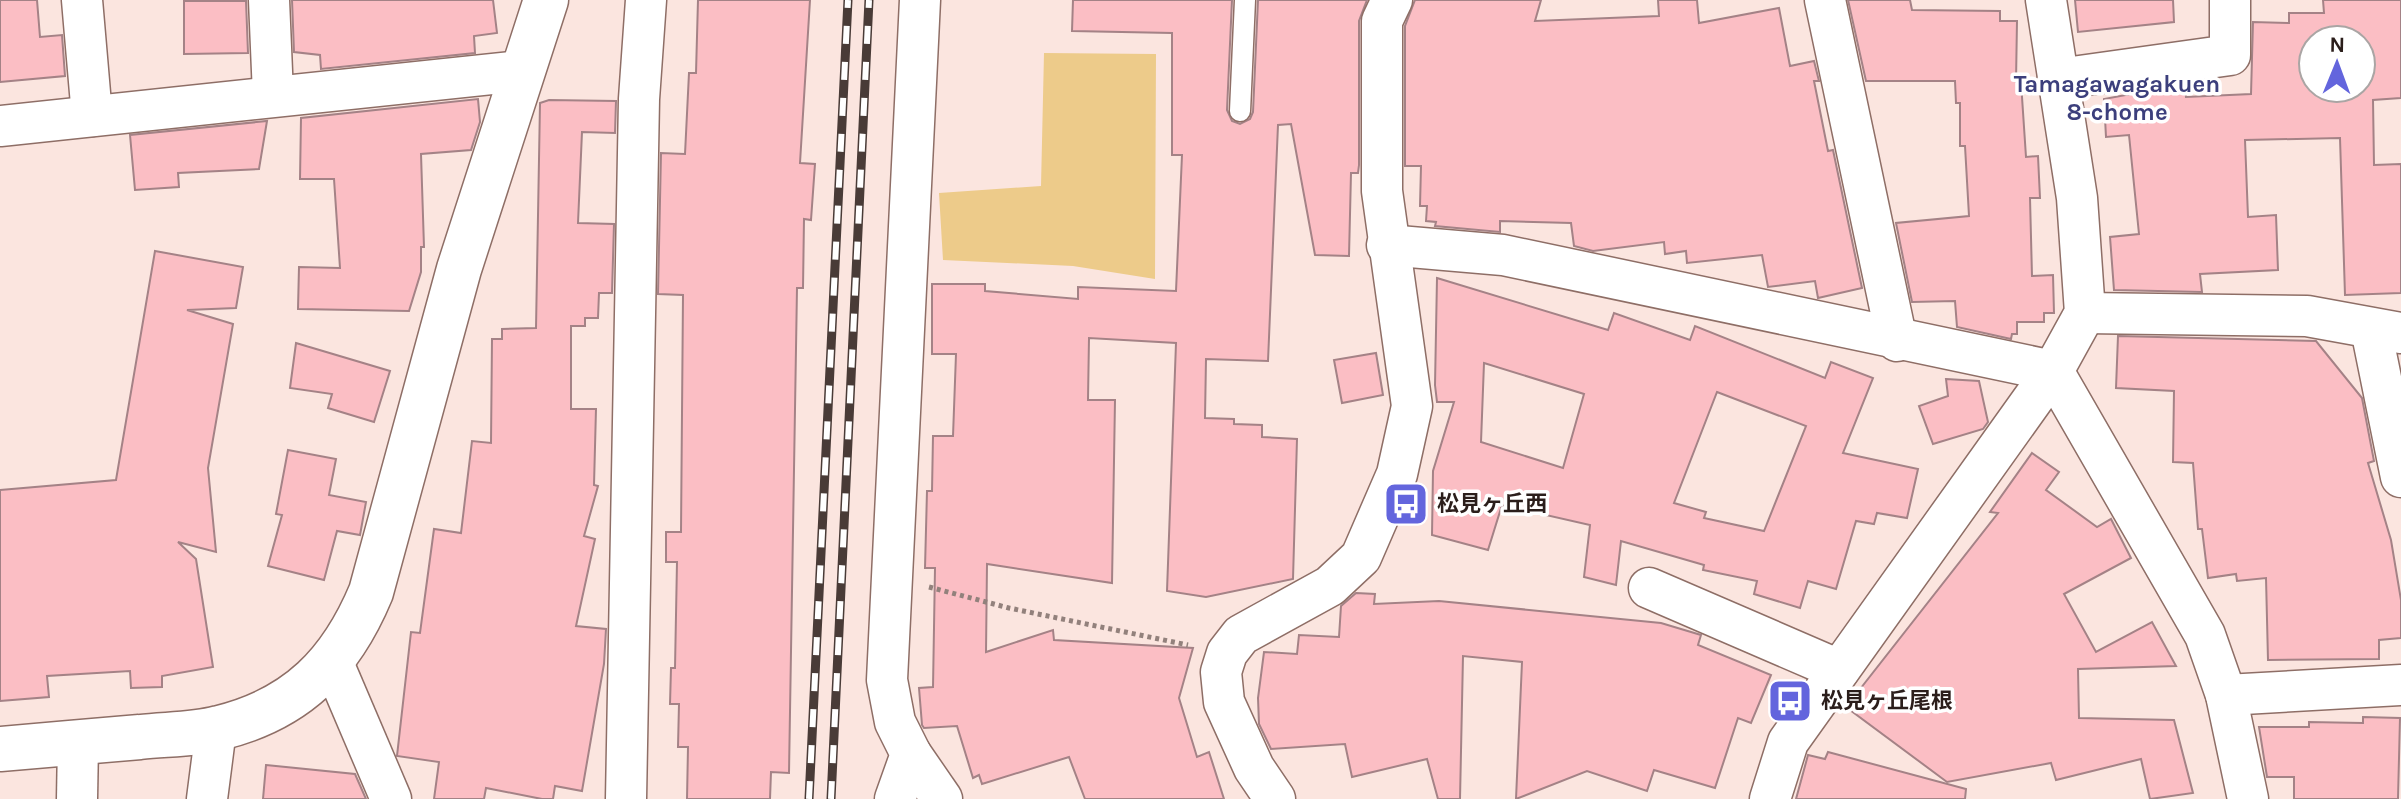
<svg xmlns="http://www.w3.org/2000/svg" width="2401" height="799" font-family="Karla,'Noto Sans JP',sans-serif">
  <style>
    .green { fill: #edcb8a }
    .building { fill: #fbbec4; stroke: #a48286; stroke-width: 2; fill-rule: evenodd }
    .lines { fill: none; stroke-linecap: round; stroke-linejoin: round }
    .service-casing { stroke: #8e6e66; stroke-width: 23 }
    .minor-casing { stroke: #8e6e66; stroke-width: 43 }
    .tertiary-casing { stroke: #8e6e66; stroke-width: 47 }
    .path { stroke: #92817c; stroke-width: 5; stroke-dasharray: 4 4; stroke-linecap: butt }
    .service { stroke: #fff; stroke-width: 20 }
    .minor { stroke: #fff; stroke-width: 40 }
    .tertiary { stroke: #fff; stroke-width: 44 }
    .rail-casing { stroke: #493b37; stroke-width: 9 }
    .rail { stroke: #fff; stroke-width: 6; stroke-dasharray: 18; stroke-linecap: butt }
    .labels { text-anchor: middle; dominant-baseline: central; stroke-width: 7; stroke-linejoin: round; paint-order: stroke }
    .poi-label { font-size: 22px; font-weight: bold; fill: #2b1e1b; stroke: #fff; text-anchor: start }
    .neighbourhood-label { font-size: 24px; font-weight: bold; fill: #3c3f7c; stroke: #fff }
  </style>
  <rect width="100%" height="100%" fill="#fbe5df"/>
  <path class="green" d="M1044,53L1156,54L1155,279L1073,266L943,260L939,193L1041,186Z"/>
  <g class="building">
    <path d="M0,0H37L40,37L62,35L65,76L0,82Z"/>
    <path d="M292,0H493L497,33L474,36L475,53L321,69L320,55L294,52Z"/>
    <path d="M698,0H810L800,163L815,164L811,220L804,219L803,288H797L789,773L771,772L770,799H687L688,747H678L679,704H670L671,668H675L677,562H666V532H681L683,295L658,294L661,153L685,154L689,73H696Z"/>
    <path d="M1073,0H1232L1227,110L1232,121L1240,124L1250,119L1253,112L1258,0H1367L1359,21V165L1358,173H1351L1349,256L1315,255L1291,124L1278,125L1268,361L1206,359L1205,418L1234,419V424L1262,425V437L1297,439L1293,579L1206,597L1167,591L1176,343L1089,338L1088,400H1115L1112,583L987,564L986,652L1053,630L1054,640L1193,648L1179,698L1197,757L1209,752L1224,799H1085L1069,757L982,784L979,775L973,778L957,726L924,728L922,725L919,688L933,687L935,568H925L927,491H932L933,436H953L956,354H932V284H985V291L1078,299V287L1176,291L1182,155H1172V33L1072,31Z"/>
    <path d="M1415,0H1541L1535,21L1659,16L1658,0H1697L1699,23L1779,8L1790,66L1814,61L1819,81H1814L1828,151L1833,150L1862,288L1818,298L1815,281L1768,287L1762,255L1687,263L1686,251L1665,254L1664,242L1593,251L1574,246L1571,223L1500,221V232L1435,226L1436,222L1426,221L1427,206H1420L1421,166H1405V26Z"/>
    <path d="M1848,0H1910L1912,10L2000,11V21H2017L2016,82H2021L2026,157L2038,156L2040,198H2030L2032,276L2053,275L2054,313H2044V322H2017V334H2012L2011,339L1957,327L1955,301L1912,302L1896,223L1969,216L1965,146H1960V103H1956L1955,81H1866Z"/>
    <path d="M2075,0H2173L2174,22L2078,32Z"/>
    <path d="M2323,0H2401V98L2373,100L2374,165L2401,164V293L2345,295L2340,138L2245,140L2248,217L2276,215L2278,270L2200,274L2202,292L2114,290L2110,237L2139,234L2129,135L2106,137L2104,99L2185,84L2186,97L2251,94L2253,22L2289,23V13H2324ZM2313,40H2361V88H2313Z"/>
    <path d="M184,1H246L248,53L184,54Z"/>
    <path d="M478,99L480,122L471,150L421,154L424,247H421V272L409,311L298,309L299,267L340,268L334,179H300L301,118Z"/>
    <path d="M549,100L616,101L615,133L582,132L578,223L614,224L612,293H599L598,318H585V326H571V409H596L594,485L598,486L584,536L595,539L576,626L606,629L604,664L582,791L555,786L553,799H542L486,788L484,799H434L439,762L397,756L411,632L420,633L434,529L461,533L472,441L491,443L492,339H502V329L536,328L540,103Z"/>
    <path d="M267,121L259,169L178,173L179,187L135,190L130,135Z"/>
    <path d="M155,251L243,267L236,308L187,310L233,324L208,468L216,552L178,542L196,559L213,667L162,676V687L131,688L130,671L47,676L49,697L0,701V490L116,480Z"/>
    <path d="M1437,278L1608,330L1614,313L1690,340L1695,326L1825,378L1831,362L1873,378L1843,453L1918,469L1907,518L1877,513L1874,524L1856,521L1836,589L1808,581L1800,608L1754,594L1757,581L1703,570L1704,565L1621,541L1616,585L1584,577L1590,525L1502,505L1488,550L1432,535L1433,471L1454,402H1437L1435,385ZM1484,363L1584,394L1563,468L1481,442ZM1717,392L1806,426L1764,531L1704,518L1706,512L1674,503Z"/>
    <path d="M2118,336L2316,341L2362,398L2374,461L2368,463L2391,540L2401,600V638L2379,640V659L2268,660L2266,578L2237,581L2236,574L2208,578L2202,529H2198L2193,463L2173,462L2174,391L2116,388Z"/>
    <path d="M296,343L390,371L374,422L328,408L332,394L290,388Z"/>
    <path d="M1376,353L1383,395L1342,403L1334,360Z"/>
    <path d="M1946,379L1979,381L1988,422L1983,429L1933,444L1919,406L1948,396Z"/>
    <path d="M288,450L336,459L329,495L366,502L360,535L337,531L324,580L268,566L282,515L276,514Z"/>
    <path d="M2032,453L2059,472L2046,490L2097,527L2111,519L2131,558L2064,594L2096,652L2152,622L2176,666L2078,669L2079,718L2174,720L2193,793L2150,799L2141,759L2056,780L2051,763L1947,782L1846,707L1998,513L1990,512Z"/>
    <path d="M1356,593L1375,594L1374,604L1439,601L1661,623L1701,635L1698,645L1771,675L1751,723L1738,718L1715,788L1654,770L1647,791L1587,771L1516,799L1522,662L1463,656L1460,799H1438L1427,759L1352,777L1345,744L1271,749L1259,724L1258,698L1264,652L1297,654L1299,635L1339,637L1341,606Z"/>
    <path d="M2363,717L2400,718L2398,799H2294V777H2267L2259,727H2309V722L2363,723Z"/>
    <path d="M1828,752L1966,789L1965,799H1796L1808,755L1825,759Z"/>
    <path d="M266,765L355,774L366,799H263Z"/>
  </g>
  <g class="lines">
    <g class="service-casing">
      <path id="service" d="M1240,111L1245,0"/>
    </g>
    <g class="minor-casing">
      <g id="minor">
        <path d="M82,0L92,116"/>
        <path d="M269,0L273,95"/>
        <path d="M1825,0L1897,341"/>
        <path d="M2058,79L2230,55V0"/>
        <path d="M0,126L521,71"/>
        <path d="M1387,245L1503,255L2053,371L2205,635L2226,695L2248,799"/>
        <path d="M2085,313L2307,316L2401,333"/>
        <path d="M2371,329L2401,477"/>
        <path d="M1649,588L1839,670"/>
        <path d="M333,663L391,799"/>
        <path d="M2226,695L2401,685"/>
        <path d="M911,754L942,799"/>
        <path d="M77,799L78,743"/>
        <path d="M207,799L216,729"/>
        <path d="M626,799L639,99L646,0"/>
        <path d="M895,799L911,754L895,722L887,680L920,0"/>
        <path d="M1275,799L1254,768L1224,702L1221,672L1227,653L1241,635L1330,586L1361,557L1397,474L1412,406L1382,191V21L1392,0"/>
        <path d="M1770,799L1788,742L2053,371L2085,313L2077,198L2046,0"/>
      </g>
    </g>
    <g class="tertiary-casing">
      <path id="tertiary" d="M0,749C47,745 93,741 140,737C166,734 194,735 219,728C297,709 341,664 371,592L459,269L546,0"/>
    </g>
    <path class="path" d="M929,587L1009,608L1188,645"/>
    <use href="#service" class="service"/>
    <use href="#minor" class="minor"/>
    <use href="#tertiary" class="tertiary"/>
    <g class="rail-casing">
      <g id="rail">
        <path d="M809,799L848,0"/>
        <path d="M831,799L869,0"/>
      </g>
    </g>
    <use href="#rail" class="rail"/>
  </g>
  <defs>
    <g id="bus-square" transform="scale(2.3)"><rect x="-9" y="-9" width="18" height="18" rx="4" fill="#6365dd" stroke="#fff"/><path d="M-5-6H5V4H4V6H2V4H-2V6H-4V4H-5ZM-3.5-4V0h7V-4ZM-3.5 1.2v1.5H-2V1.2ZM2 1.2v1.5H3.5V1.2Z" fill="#fff"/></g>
  </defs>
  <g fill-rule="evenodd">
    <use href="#bus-square" x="1406" y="504"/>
    <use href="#bus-square" x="1790" y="701"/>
  </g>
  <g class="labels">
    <g class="poi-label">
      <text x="1437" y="504">松見ヶ丘西</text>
      <text x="1821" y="701">松見ヶ丘尾根</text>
    </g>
    <g class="neighbourhood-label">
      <text x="2117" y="84">Tamagawagakuen<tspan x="2117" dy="28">8-chome</tspan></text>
    </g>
  </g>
  <g transform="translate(2337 64) rotate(1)"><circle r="38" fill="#ffffff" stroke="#aaa5a4" stroke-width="2"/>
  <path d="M0-6L14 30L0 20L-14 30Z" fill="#6365dd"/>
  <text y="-12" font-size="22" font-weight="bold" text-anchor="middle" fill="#2b1e1b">N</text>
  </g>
</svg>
